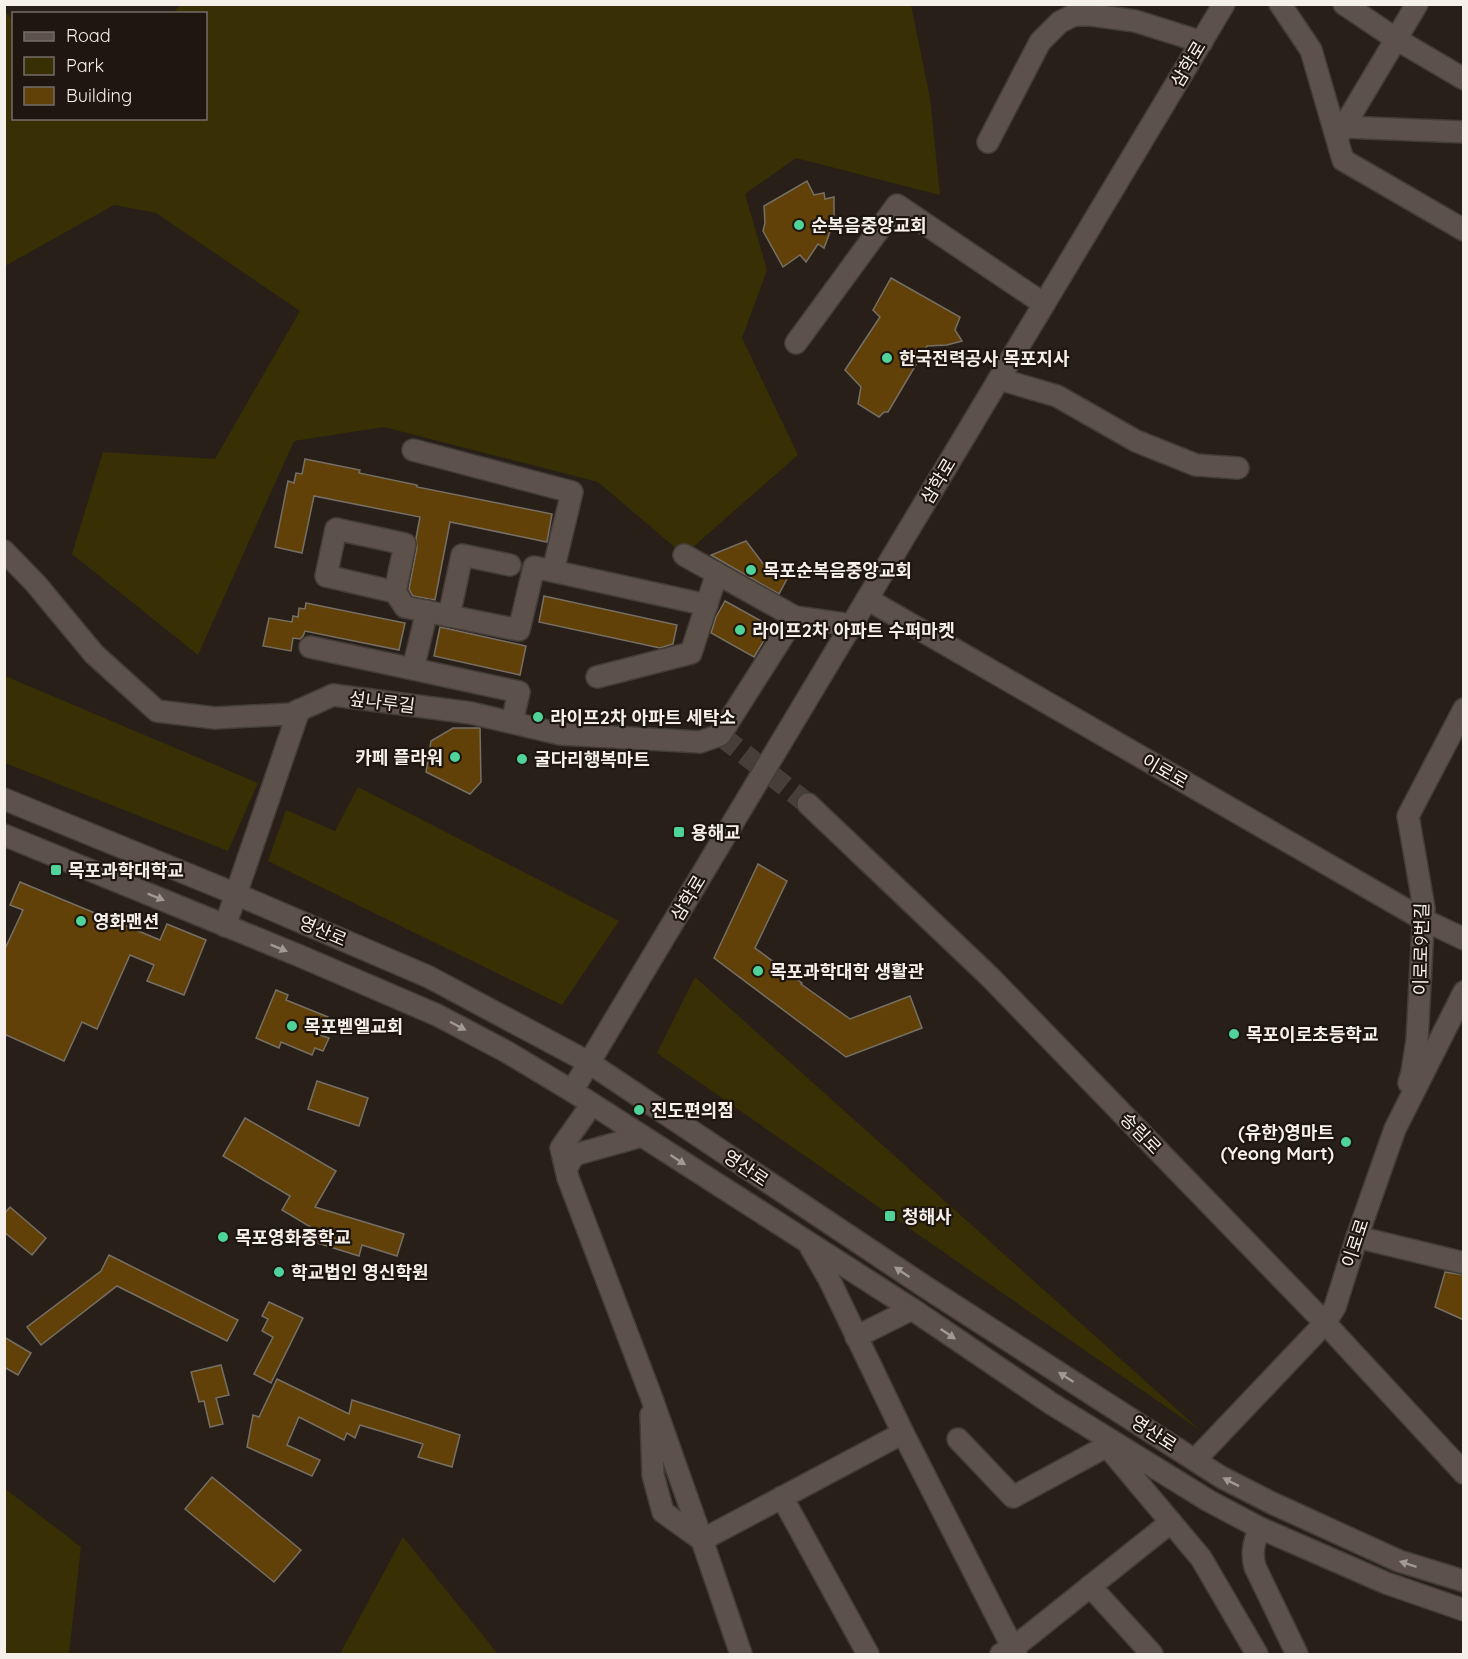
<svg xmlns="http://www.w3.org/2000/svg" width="1468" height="1659" font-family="Quicksand,'Noto Sans KR',sans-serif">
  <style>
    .green { fill: #382f05 }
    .building { fill: #614108; stroke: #766f65; stroke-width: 1.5 }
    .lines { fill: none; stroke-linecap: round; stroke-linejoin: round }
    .minor-tunnel { stroke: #473e38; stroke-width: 21; stroke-dasharray: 21 10; stroke-linecap: butt }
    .minor-casing { stroke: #433c38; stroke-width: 24 }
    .minor { stroke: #5c524b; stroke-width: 21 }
    .oneway { fill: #a19993 }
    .poi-dot { fill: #4fd399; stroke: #1f1610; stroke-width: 2 }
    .labels { text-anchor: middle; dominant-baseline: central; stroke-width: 4.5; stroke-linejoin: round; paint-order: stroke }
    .street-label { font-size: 18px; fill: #f6f0eb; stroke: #1f1610 }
    .poi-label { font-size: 18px; font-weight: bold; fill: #f6f0eb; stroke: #1f1610; text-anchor: start }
  </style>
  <rect width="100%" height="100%" fill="#281f19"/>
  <g class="green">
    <path d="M180,5H911L930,98L940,195L796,158L745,194L767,270L742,338L798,455L684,555L598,482L384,427L294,441L198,655L72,554L103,452L215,459L300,311L156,213L114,205L5,266L4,11L13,20L14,118H206V14L173,13Z"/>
    <path d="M5,676L258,783L228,851L5,763Z"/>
    <path d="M358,787L619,921L562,1005L268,861L286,810L335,831Z"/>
    <path d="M695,977L1201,1431L657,1053Z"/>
    <path d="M4,1488L81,1547L69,1654H5Z"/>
    <path d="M403,1537L498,1654H340Z"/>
  </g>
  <g class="building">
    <path d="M807,181L814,195L824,193L825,199L834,197V221L824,248L818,244L806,262L800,255L783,267L763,231L765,223L764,206Z"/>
    <path d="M891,278L960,317L955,330L962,341L947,345L927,346L888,412H884L879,417L858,404L861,387L845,370L880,317L873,310Z"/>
    <path d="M305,459L360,470L359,473L417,485V487L552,514L547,542L450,522L435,600L413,596L409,589L417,547L416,538L420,517L314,496L302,553L275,547L288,481L294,483L296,473L302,474Z"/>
    <path d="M746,541L764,565L788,577L779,594L711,555Z"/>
    <path d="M544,596L677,625L673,644L660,648L539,622Z"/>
    <path d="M725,601L772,627L754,657L711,633L716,617Z"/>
    <path d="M306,603L405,623L399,650L305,631L303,636L300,639L293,638L291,651L263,646L269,618L292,622L293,616L298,617L299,608L305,609Z"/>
    <path d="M440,627L526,646L520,675L434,656Z"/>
    <path d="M453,728H480L481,782L470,794L426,772L431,741Z"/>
    <path d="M758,864L787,881L755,948L802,983L801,984L850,1019L910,996L922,1028L846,1057L714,958Z"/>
    <path d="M20,882L160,940L167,924L206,940L184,995L147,981L154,965L130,955L97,1029L82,1022L64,1061L4,1034V951L23,910L10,905Z"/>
    <path d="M276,990L288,995L286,1000L328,1017L320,1035L329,1038L323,1051L315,1048L312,1055L281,1042L279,1048L256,1038Z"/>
    <path d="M317,1081L368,1098L359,1126L308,1109Z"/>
    <path d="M245,1118L336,1171L315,1207L404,1234L397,1256L362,1245L359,1256L311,1241L314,1229L282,1210L290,1196L223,1156Z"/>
    <path d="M10,1207L46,1238L32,1255L4,1232V1214Z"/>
    <path d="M109,1255L238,1320L227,1341L117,1286L41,1345L27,1327L101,1271Z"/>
    <path d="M1445,1272L1464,1275V1320L1435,1307Z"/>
    <path d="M269,1302L303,1318L271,1383L254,1374L273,1337L262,1331L268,1319L262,1316Z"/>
    <path d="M4,1337L31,1353L18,1375L4,1367Z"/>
    <path d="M221,1365L229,1395L216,1398L223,1424L210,1427L204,1401L199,1402L191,1372Z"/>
    <path d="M277,1379L349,1414L352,1400L460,1435L452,1467L418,1457L423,1444L360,1425L355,1438L347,1433L344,1440L299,1417L287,1445L320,1460L312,1476L247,1447L253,1415L259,1417Z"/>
    <path d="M212,1477L301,1550L274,1582L185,1509Z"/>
  </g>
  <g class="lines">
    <path class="minor-tunnel" d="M720,735L808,804"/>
    <g class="minor-casing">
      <g id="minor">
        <path d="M1280,4L1311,50L1343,160L1464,230"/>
        <path d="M1344,4L1396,39L1464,79"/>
        <path d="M1343,127L1464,132"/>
        <path d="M1337,138L1417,4"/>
        <path d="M988,142L1040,42L1060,22L1074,15H1091L1135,21L1202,42"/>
        <path d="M796,343L897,205L1044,304"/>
        <path d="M999,379L1057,396L1136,441L1196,465L1238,468"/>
        <path d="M413,450L572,492L553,571"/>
        <path d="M4,551L36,584L94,654L157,711L215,718L291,714L333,695L471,713L560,734L700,742L720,735L795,617L852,625"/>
        <path d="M684,555L795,617"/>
        <path d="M395,592L405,544L336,529L326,576L395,592L405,607L519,630L534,567L707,605"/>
        <path d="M867,599L1424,920L1464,939"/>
        <path d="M449,616L462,555L510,565"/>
        <path d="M310,647L413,669L427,611"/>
        <path d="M413,669L519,692L512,722"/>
        <path d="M597,677L691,653L717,573"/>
        <path d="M4,799L236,894L429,977L588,1062L927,1288L1221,1477L1272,1503L1399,1561L1464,1581"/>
        <path d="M808,804L990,977L1325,1323L1464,1473"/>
        <path d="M4,835L300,956L437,1015L507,1052L572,1091L912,1309L1052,1404L1209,1501L1260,1528L1386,1583L1464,1610"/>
        <path d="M225,926L299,710"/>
        <path d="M1409,1083L1412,1072L1417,1041L1424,908L1408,816L1464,709"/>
        <path d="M572,1091L1224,4"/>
        <path d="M592,1104L561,1148L568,1178L651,1396L702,1540L903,1433L829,1279L811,1248"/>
        <path d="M566,1169L574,1155L642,1136"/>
        <path d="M1357,1237L1464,1263"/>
        <path d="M856,1337L912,1309"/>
        <path d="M651,1415L653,1475L663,1512L702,1540L741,1654"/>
        <path d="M903,1433L1016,1654"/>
        <path d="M958,1439L1013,1497L1107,1446"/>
        <path d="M1107,1446L1201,1558L1257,1654"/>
        <path d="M1195,1460L1325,1323L1335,1307L1357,1237L1395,1129L1464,992"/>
        <path d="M782,1497L868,1654"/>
        <path d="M1260,1528C1254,1542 1251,1552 1255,1567L1297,1654"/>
        <path d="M1090,1586L1152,1654"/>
        <path d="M1001,1654L1013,1648L1171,1522"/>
      </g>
    </g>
    <use href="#minor" class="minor"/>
  </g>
  <defs><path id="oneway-solid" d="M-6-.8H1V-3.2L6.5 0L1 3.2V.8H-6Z" transform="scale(1.5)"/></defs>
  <g class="oneway">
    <use href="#oneway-solid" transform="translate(156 897) rotate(22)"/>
    <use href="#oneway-solid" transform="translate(279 948) rotate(22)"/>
    <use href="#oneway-solid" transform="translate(458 1026) rotate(28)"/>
    <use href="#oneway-solid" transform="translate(678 1160) rotate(33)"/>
    <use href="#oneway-solid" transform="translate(902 1272) rotate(-146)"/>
    <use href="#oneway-solid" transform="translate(948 1334) rotate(34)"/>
    <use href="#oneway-solid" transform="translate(1066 1377) rotate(-147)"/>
    <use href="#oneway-solid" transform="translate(1231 1482) rotate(-153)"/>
    <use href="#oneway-solid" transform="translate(1408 1564) rotate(-162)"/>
  </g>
  <g class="poi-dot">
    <circle cx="799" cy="225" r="6"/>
    <circle cx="887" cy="358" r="6"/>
    <circle cx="751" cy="570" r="6"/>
    <circle cx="740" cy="630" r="6"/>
    <circle cx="538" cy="717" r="6"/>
    <circle cx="455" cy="757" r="6"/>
    <circle cx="522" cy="759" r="6"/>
    <rect x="673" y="826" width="12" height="12" rx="3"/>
    <rect x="50" y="864" width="12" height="12" rx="3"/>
    <circle cx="81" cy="921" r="6"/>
    <circle cx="758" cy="971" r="6"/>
    <circle cx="292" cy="1026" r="6"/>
    <circle cx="1234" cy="1034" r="6"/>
    <circle cx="639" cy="1110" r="6"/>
    <circle cx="1346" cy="1142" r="6"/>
    <rect x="884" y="1210" width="12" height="12" rx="3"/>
    <circle cx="223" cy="1237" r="6"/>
    <circle cx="279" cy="1272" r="6"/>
  </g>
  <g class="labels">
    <g class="street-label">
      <text transform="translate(1188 64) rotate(-59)">삼학로</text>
      <text transform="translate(938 481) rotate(-59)">삼학로</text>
      <text transform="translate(382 702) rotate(7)">섶나루길</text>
      <text transform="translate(1165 771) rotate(30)">이로로</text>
      <text transform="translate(688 898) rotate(-59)">삼학로</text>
      <text transform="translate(323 931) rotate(23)">영산로</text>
      <text transform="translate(1421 949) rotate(-89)">이로로9번길</text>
      <text transform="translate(1141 1133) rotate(46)">송림로</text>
      <text transform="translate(746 1168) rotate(34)">영산로</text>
      <text transform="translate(1355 1243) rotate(-72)">이로로</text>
      <text transform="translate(1154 1433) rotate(33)">영산로</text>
    </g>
    <g class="poi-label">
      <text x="811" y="225">순복음중앙교회</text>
      <text x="899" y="358">한국전력공사 목포지사</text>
      <text x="763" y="570">목포순복음중앙교회</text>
      <text x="752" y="630">라이프2차 아파트 수퍼마켓</text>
      <text x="550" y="717">라이프2차 아파트 세탁소</text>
      <text x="443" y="757" text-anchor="end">카페 플라워</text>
      <text x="534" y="759">굴다리행복마트</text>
      <text x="691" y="832">용해교</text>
      <text x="68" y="870">목포과학대학교</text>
      <text x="93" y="921">영화맨션</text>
      <text x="770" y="971">목포과학대학 생활관</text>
      <text x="304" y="1026">목포벧엘교회</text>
      <text x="1246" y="1034">목포이로초등학교</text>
      <text x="651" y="1110">진도편의점</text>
      <text x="1334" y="1132" text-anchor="end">(유한)영마트<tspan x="1334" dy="21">(Yeong Mart)</tspan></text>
      <text x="902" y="1216">청해사</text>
      <text x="235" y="1237">목포영화중학교</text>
      <text x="291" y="1272">학교법인 영신학원</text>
    </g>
  </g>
  <rect width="1468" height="1659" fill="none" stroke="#f6f0eb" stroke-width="12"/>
  <rect x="12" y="12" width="195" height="108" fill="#1f1610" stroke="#756d68" stroke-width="1.5"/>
  <rect x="24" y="32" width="30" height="9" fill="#5c524b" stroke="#756d68" stroke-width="1.5"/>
  <text x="66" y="42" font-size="18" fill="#f6f0eb">Road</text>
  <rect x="24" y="57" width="30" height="18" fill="#382f05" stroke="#756d68" stroke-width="1.5"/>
  <text x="66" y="72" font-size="18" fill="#f6f0eb">Park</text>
  <rect x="24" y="87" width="30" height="18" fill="#614108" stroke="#756d68" stroke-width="1.5"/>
  <text x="66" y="102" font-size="18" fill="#f6f0eb">Building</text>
</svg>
